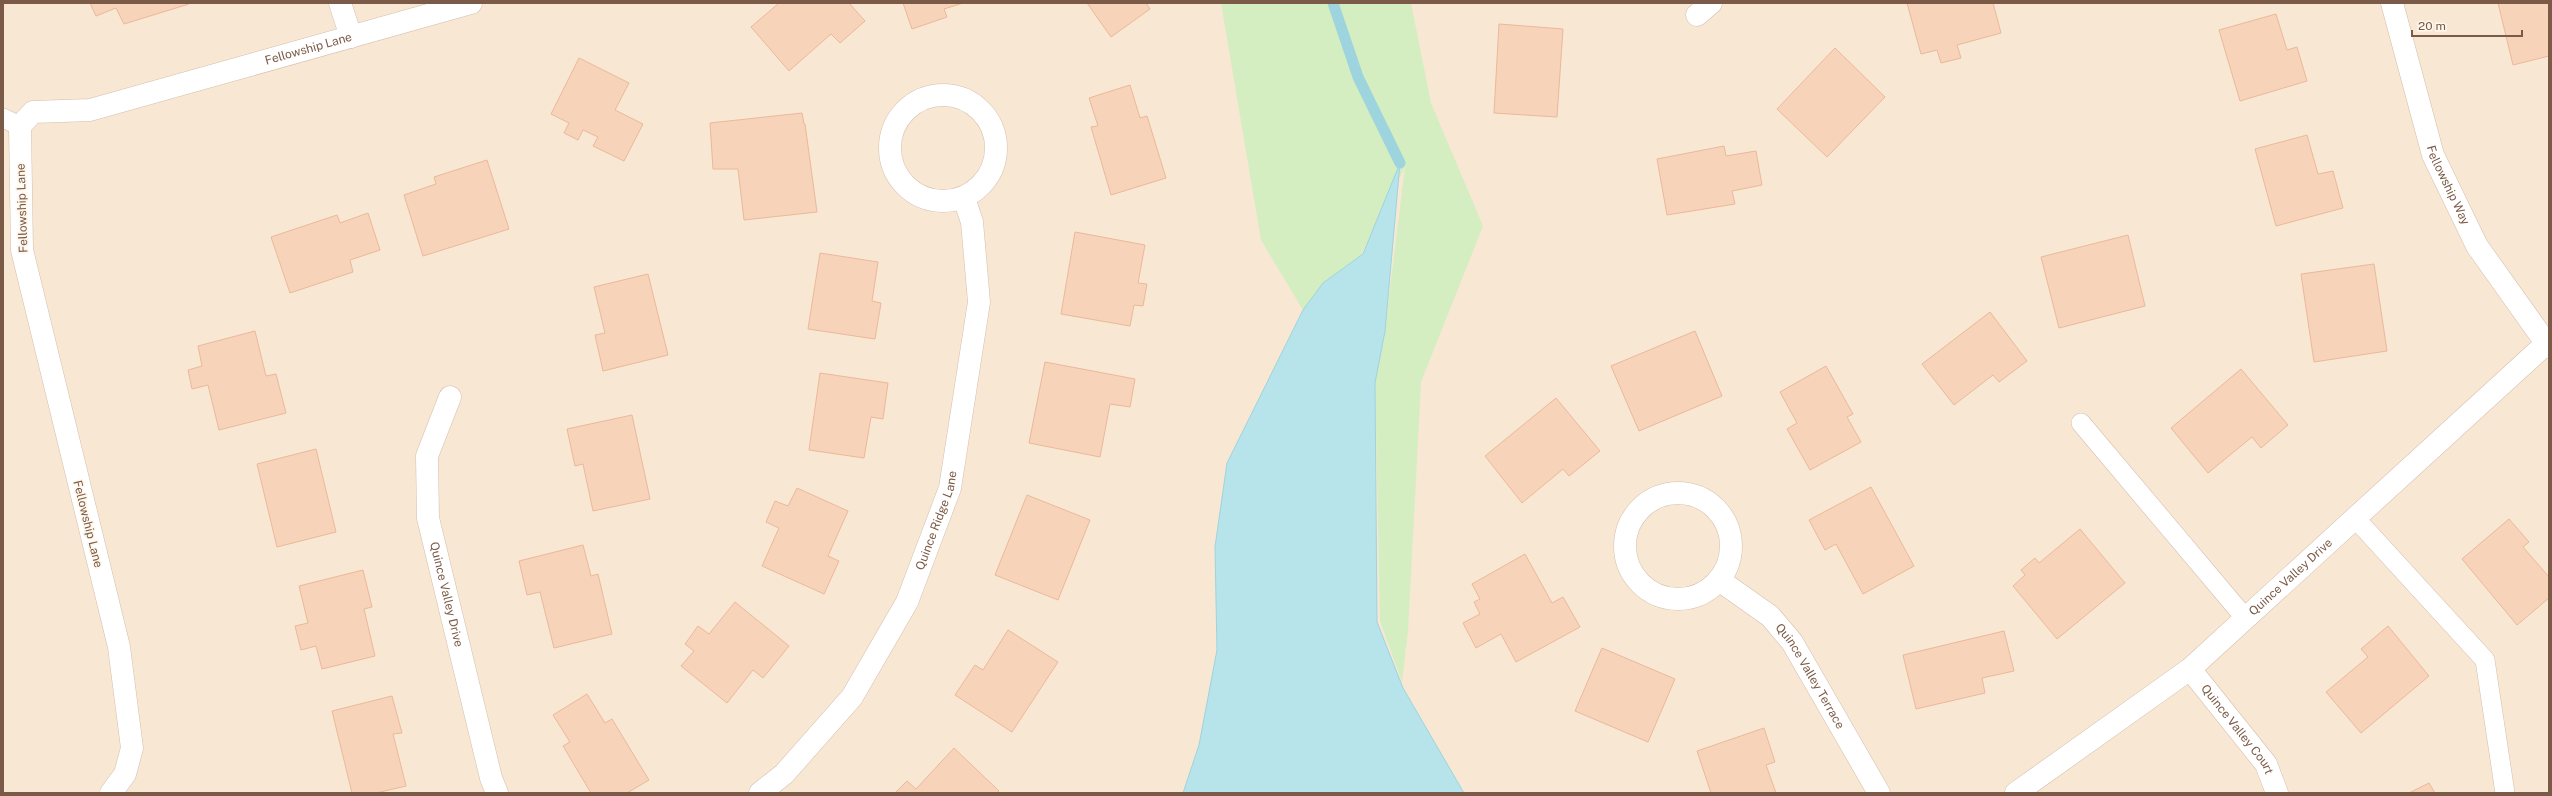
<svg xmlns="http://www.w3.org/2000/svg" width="2552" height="796" font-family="'Public Sans',sans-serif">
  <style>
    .residential { fill: #f7e7d3 }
    .green { fill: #d4eec2 }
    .water { fill: #b7e3eb; stroke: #9dd4de }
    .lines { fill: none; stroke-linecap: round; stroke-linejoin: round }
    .stream { stroke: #9dd4de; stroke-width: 11 }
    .building { fill: #f7d3ba; stroke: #ecb899 }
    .lane-casing { stroke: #d5bead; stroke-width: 20 }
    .street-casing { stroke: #d5bead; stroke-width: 23 }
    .lane { stroke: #fff; stroke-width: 19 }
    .street { stroke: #fff; stroke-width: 22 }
    .labels { text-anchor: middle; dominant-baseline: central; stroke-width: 3.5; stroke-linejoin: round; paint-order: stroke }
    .street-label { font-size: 12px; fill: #7b5a47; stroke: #fff8ee }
  </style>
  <rect width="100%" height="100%" fill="#fef5e6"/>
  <rect class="residential" x="3" y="3" width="2546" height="790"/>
  <path class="green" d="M1221,3H1411L1431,103L1483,226L1421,382L1408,631L1402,682L1380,621L1375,381L1385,329L1405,167L1360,257L1323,283L1303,310L1261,240Z"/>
  <path class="water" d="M1400,163L1385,331L1375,383L1377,622L1403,688L1464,793H1183L1199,745L1217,650L1215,547L1227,463L1303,310L1323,283L1363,254Z"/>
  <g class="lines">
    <path class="stream" d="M1333,3L1358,77L1400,163"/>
  </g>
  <g class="building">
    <path d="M90,3H189V4L124,24L116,8L96,16Z"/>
    <path d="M779,3H849L865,21L840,43L831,34L789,71L751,27Z"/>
    <path d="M903,3H963L944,9L947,17L912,29Z"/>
    <path d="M1087,3H1146L1150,9L1111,37Z"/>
    <path d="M1907,3H1993L2001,33L1957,45L1961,58L1941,63L1937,50L1921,54Z"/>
    <path d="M2498,3H2549V56L2513,65Z"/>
    <path d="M2276,14L2287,50L2297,47L2307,81L2240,101L2219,30Z"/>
    <path d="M1499,24L1563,29L1557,117L1494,113Z"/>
    <path d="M1835,48L1885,97L1827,157L1777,109Z"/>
    <path d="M579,58L629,83L615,110L643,124L624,161L593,146L598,137L583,130L578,140L564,133L569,123L551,114Z"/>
    <path d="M1130,85L1140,118L1147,116L1166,178L1111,195L1091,127L1098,126L1089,98Z"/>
    <path d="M802,113L804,124H805L817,212L744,220L738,169H713L710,123Z"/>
    <path d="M2307,135L2318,174L2333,171L2343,208L2276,226L2255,149Z"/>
    <path d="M1724,146L1726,156L1756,151L1762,185L1732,191L1735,204L1667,215L1657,159Z"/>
    <path d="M487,160L509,229L423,256L404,195L436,184L434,177Z"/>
    <path d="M368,213L380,250L350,260L353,272L290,293L271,237L337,215L340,223Z"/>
    <path d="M1075,232L1145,245L1138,283L1147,284L1143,306L1134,305L1130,326L1061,314Z"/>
    <path d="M2128,235L2145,306L2059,328L2041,257Z"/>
    <path d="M820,253L878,262L872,301L881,303L875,339L808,329Z"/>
    <path d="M2374,264L2387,351L2314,362L2301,274Z"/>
    <path d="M648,274L668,355L603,371L595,335L605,333L594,287Z"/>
    <path d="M1990,312L2027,361L1999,382L1993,375L1954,405L1922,364Z"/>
    <path d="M255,331L266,376L276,374L286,413L219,430L208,385L192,389L188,370L202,366L198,346Z"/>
    <path d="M1695,331L1722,396L1639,431L1611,366Z"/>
    <path d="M1045,362L1135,379L1130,407L1110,404L1100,457L1029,443Z"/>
    <path d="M1826,366L1853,414L1847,417L1861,442L1810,470L1787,429L1797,423L1780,392Z"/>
    <path d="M2241,369L2288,425L2261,448L2252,437L2208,473L2171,428Z"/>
    <path d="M820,373L888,383L883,419L871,417L864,458L809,450Z"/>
    <path d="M1556,398L1600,451L1569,476L1563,469L1522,503L1485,456Z"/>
    <path d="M632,415L650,499L593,511L583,464L575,466L567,429Z"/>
    <path d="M316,449L336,532L277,547L257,464Z"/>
    <path d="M1871,487L1914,566L1863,594L1836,544L1825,550L1809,520Z"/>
    <path d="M797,488L848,511L828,556L839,561L824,594L762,566L779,528L766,522L775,501L788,506Z"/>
    <path d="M1027,495L1090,520L1058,600L995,575Z"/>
    <path d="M2509,519L2529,542L2523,547L2549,577V598L2517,625L2462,559Z"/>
    <path d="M2080,529L2125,583L2057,639L2013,586L2025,575L2021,570L2035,558L2039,563Z"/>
    <path d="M583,545L591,576L598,574L612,634L554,648L540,592L527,595L519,561Z"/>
    <path d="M1525,554L1552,603L1563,597L1580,627L1516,662L1501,634L1476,648L1463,623L1480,614L1474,602L1480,599L1472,584Z"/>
    <path d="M363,570L372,607L364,609L375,656L322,669L316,646L301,650L295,626L308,623L299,586Z"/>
    <path d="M735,602L789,646L763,678L753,670L727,703L681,666L694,651L685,644L698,626L709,634Z"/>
    <path d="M2388,626L2429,676L2361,733L2326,692L2368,657L2361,649Z"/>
    <path d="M1008,630L1058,662L1012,732L955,695L975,665L983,670Z"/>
    <path d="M2004,631L2014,671L1982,678L1985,693L1916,709L1903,655Z"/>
    <path d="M1602,648L1675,679L1648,742L1575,711Z"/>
    <path d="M587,694L605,723L612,719L649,780L627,793H591L563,746L570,742L553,715Z"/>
    <path d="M392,696L402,733L393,734L406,786L376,793H352L332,711Z"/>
    <path d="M1764,728L1775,762L1766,765L1776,793H1711L1697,751Z"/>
    <path d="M954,748L999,791L997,793H895L907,781L916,789Z"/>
    <path d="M2429,783L2435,793H2409Z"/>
  </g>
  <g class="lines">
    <g class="lane-casing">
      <g id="lane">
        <path d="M3,118L20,126"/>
        <path d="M2081,423L2246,619"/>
        <path d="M2355,518L2485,660L2505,793"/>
      </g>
    </g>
    <g class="street-casing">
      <g id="street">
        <path d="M340,3L351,37"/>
        <path id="s1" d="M2392,3L2433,155L2477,246L2549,347"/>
        <path d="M1697,15L1711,3"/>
        <circle cx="943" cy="148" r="53"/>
        <path id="s2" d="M450,397L427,456L428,518L491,778L497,793"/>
        <circle cx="1678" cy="546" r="53"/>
        <path id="s3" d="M1719,580L1770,616L1792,642L1879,793"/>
        <path id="s4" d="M2190,669L2266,764L2277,793"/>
        <path id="s5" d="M111,793L125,774L132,748L119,647L22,250L20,126L33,112L90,110L471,3"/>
        <path id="s6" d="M760,793L784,774L852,697L907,602L950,488L979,302L972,222L964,198"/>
        <path id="s7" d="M2016,793L2190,669L2549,341"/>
      </g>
    </g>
    <use href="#lane" class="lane"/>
    <use href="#street" class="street"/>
  </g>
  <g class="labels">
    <g class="street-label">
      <text stroke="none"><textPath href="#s5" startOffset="988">Fellowship Lane</textPath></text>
      <text stroke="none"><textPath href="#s1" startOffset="191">Fellowship Way</textPath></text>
      <text transform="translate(22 208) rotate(-92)">Fellowship Lane</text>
      <text stroke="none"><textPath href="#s6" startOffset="330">Quince Ridge Lane</textPath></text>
      <text transform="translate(88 524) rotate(76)">Fellowship Lane</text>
      <text stroke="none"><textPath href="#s7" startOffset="350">Quince Valley Drive</textPath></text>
      <text stroke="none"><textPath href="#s2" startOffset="204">Quince Valley Drive</textPath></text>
      <text stroke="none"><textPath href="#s3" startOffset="135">Quince Valley Terrace</textPath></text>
      <text stroke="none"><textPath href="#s4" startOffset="77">Quince Valley Court</textPath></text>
    </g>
  </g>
  <rect width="2552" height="796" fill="none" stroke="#7b5a47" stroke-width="8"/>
  <path d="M2412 30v6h110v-6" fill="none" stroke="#7b5a47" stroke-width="2"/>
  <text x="2418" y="30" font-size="12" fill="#7b5a47" stroke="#fff8ee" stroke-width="3" paint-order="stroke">20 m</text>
</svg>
